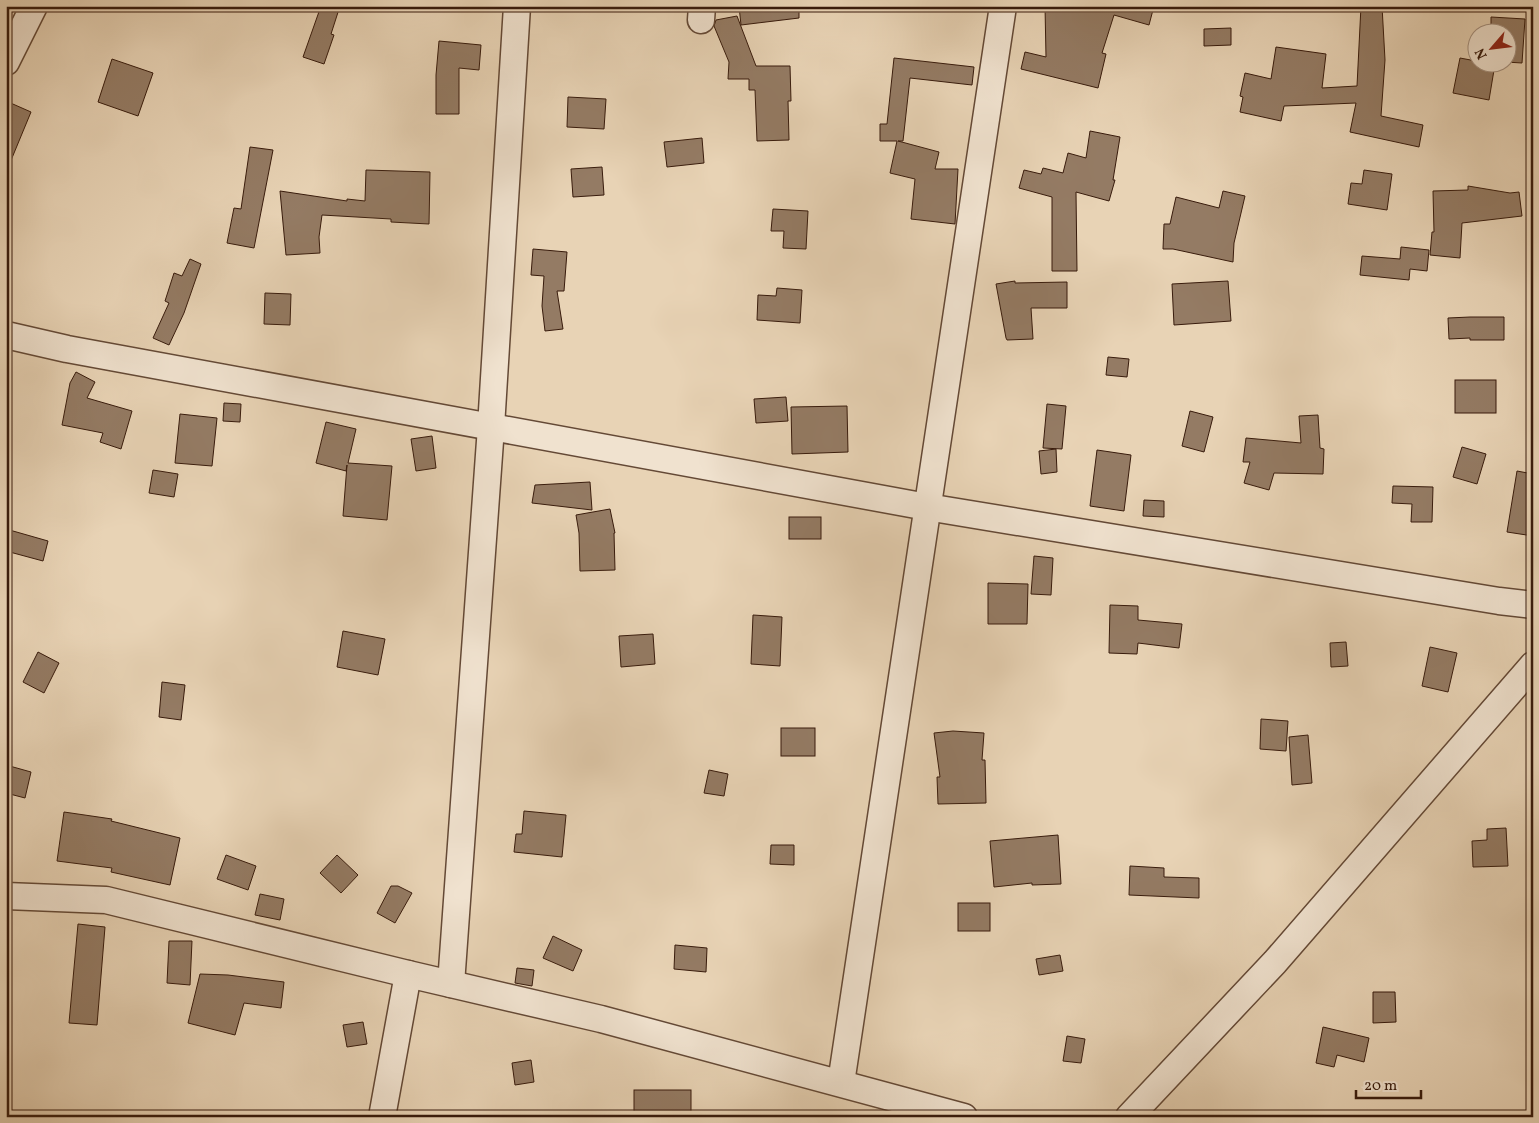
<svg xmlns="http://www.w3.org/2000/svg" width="1539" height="1123" font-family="Vollkorn,serif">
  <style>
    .building { fill: #947b64; stroke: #381b0c }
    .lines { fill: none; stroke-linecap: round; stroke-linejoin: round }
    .street-casing { stroke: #644936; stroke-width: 29 }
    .street { stroke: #f0e2cf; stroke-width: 26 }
  </style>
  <rect width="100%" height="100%" fill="#e8d3b5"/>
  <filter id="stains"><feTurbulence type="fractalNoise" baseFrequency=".004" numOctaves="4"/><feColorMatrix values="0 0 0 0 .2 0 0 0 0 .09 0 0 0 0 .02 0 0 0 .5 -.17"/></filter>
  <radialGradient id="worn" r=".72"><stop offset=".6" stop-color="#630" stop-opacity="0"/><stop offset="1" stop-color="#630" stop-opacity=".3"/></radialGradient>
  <g class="building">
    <path d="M321,6H340L331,34L334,35L324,64L303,57Z"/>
    <path d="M739,6H799V18L741,25Z"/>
    <path d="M1045,6H1154L1149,25L1114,15L1102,53L1106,54L1098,88L1021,69L1025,52L1046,57Z"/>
    <path d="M1361,6H1382L1385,60L1381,116L1423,125L1419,147L1350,132L1356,103L1284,106L1281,121L1240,112L1243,97L1240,96L1245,73L1271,79L1276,47L1326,54L1322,88L1357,86Z"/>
    <path d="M737,16L756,66H790L791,101H788L789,140L757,141L755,90H749V79H728L729,62L714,26L716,20Z"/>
    <path d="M1491,17L1525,19L1522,63L1506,62V32H1491Z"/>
    <path d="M1231,28V45L1204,46V29Z"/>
    <path d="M439,41L481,45L479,70L459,68V114H436V75Z"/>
    <path d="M894,58L974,67L972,85L910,78L903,141H898L939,152L935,169H958L955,224L911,219L915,179L890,173L897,141H880V124H887Z"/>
    <path d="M1460,58L1476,61V62L1495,64L1489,100L1453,93Z"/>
    <path d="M112,59L153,73L138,116L98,102Z"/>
    <path d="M568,97L606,99L604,129L567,127Z"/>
    <path d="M6,101L31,112L7,170H6Z"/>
    <path d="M1090,131L1120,137L1113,180H1115L1109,201L1076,192L1077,271H1052V197L1019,188L1024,170L1041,174L1043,168L1063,173L1068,153L1086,158Z"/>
    <path d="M702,138L704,163L667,167L664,142Z"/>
    <path d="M250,147L273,150L254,248L227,243L234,208L241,209Z"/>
    <path d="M602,167L604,195L573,197L571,169Z"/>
    <path d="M366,170L430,172L429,224L391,222V219L322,215L319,237L320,253L286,255L280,191L347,201V199L365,201Z"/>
    <path d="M1364,170L1392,174L1387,210L1348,204L1351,183L1362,184Z"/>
    <path d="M1468,186L1510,193L1519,192L1522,216L1462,223L1460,258L1430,255L1432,232H1434L1433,191L1468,190Z"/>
    <path d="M1223,191L1245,196L1234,243L1233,262L1173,249H1163L1164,224H1170L1176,197L1219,208Z"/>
    <path d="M773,209L808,211L806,249L783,248L784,231H771Z"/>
    <path d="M1401,247L1429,250L1427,271L1410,269L1409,280L1360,275L1362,256L1400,259Z"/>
    <path d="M533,249L567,252L564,291H557L563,329L545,331L542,306L544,276L531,275Z"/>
    <path d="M190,259L201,264L184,313L169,345L153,338L169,303L165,301L174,273L182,276Z"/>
    <path d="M1015,281V283L1067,282V308H1031L1033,339L1007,340L1006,338L996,284Z"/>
    <path d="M1228,281L1231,321L1174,325L1172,284Z"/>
    <path d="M777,288L802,290L800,323L757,320L758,295L776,296Z"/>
    <path d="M265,293L291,294L290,325L264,324Z"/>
    <path d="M1470,317H1504V340H1470V338L1449,339L1448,318Z"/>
    <path d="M1108,357L1129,359L1127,377L1106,375Z"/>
    <path d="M76,372L95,382L87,398L132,411L121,449L100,442L103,433L62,425L70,383Z"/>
    <rect x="1455" y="380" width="41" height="33"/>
    <path d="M786,397L788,421L756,423L754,399Z"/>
    <path d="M224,403L241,404L240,422L223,421Z"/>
    <path d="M1047,404L1066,406L1062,449L1043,448Z"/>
    <path d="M847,406L848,452L792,454L791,407Z"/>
    <path d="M1190,411L1213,417L1204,452L1182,446Z"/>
    <path d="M180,414L217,418L212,466L175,463Z"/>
    <path d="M1318,415L1320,448L1324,449L1323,474L1274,473L1269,490L1244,483L1250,462H1243L1246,438L1301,443L1299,416Z"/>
    <path d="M326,422L356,429L348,463L392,466L387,520L343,516L347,465L346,471L316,463Z"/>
    <path d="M432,436L436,468L416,471L411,439Z"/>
    <path d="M1462,447L1486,454L1477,484L1453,477Z"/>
    <path d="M1056,449L1057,472L1041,474L1039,451Z"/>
    <path d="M1097,450L1131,455L1124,511L1090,506Z"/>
    <path d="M153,470L178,474L174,497L149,493Z"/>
    <path d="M1517,471L1533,474V536L1507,532Z"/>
    <path d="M590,482L592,510L532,503L535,485Z"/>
    <path d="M1393,486L1433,487L1432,522H1411L1412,504L1392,503Z"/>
    <path d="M1144,500L1164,501V517L1143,516Z"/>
    <path d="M610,509L615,533H614L615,570L580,571L579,533L576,515Z"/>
    <rect x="789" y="517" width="32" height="22"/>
    <path d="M6,529L48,541L43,561L6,551Z"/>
    <path d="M1034,556L1053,558L1051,595L1031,594Z"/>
    <path d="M988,583L1028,584L1027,624H988Z"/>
    <path d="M1110,605L1138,606V620L1182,624L1179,648L1138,643L1137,654L1109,653Z"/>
    <path d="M753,615L782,617L780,666L751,664Z"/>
    <path d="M343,631L385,639L378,675L337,667Z"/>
    <path d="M653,634L655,664L621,667L619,636Z"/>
    <path d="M1346,642L1348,666L1331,667L1330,643Z"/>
    <path d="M1430,647L1457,653L1448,692L1422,686Z"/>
    <path d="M38,652L59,663L44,693L23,682Z"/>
    <path d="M162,682L185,685L181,720L159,717Z"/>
    <path d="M1261,719L1288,721L1286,751L1260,749Z"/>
    <rect x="781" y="728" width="34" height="28"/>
    <path d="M953,731L984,733L982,760H985L986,803L938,804L937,777H940L934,733Z"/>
    <path d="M1308,735L1312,783L1292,785L1289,737Z"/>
    <path d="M6,765L31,772L25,798L6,793Z"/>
    <path d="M709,770L728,774L724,796L704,793Z"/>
    <path d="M524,811L566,815L562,857L514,852L516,834H522Z"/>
    <path d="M64,812L112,819L111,821L180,838L170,885L111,872L112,868L57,861Z"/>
    <path d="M1506,828L1508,866L1473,867L1472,841L1487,840V829Z"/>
    <path d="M1058,835L1061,884L1032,885V883L994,887L990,841Z"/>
    <path d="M771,845H794V865L770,864Z"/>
    <path d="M226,855L256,866L248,890L217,879Z"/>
    <path d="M337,855L358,875L341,893L320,873Z"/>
    <path d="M1130,866L1164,868V877L1199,878V898L1129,895Z"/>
    <path d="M391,886H398L412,893L395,923L377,913Z"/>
    <path d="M260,894L284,899L280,920L255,915Z"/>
    <rect x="958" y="903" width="32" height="28"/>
    <path d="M78,924L105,927L97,1025L69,1023Z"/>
    <path d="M553,936L582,950L573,971L543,958Z"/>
    <path d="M169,941H192L190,985L167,983Z"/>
    <path d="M675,945L707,948L706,972L674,969Z"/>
    <path d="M1060,955L1063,971L1039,975L1036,959Z"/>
    <path d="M517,968L534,970L532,986L515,983Z"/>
    <path d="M200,974L228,975L284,982L281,1008L244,1003L235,1035L188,1023Z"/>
    <path d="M1373,992H1395L1396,1022L1373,1023Z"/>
    <path d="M363,1022L367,1044L347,1047L343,1025Z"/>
    <path d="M1323,1027L1369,1038L1364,1062L1337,1055L1334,1067L1316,1063Z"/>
    <path d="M1067,1036L1085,1039L1081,1063L1063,1061Z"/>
    <path d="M531,1060L534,1082L515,1085L512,1063Z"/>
    <rect x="634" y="1090" width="57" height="27"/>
  </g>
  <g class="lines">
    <g class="street-casing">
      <g id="street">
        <path d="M701,20L702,6"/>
        <path d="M6,62L34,6"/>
        <path d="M6,335L67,349L927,507L1499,601L1533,605"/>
        <path d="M6,896L106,900L408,974L601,1019L964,1117"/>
        <path d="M451,984L491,427L517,6"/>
        <path d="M841,1083L1003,6"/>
        <path d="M382,1117L408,974"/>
        <path d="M1129,1117L1275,962L1533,665"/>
      </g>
    </g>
    <use href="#street" class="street"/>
  </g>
  <rect width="1539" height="1123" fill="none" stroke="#e8d3b5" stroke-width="25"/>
  <rect x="8" y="8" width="1524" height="1108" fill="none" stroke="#381b0c" stroke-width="2.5"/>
  <rect x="12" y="12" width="1514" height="1098" fill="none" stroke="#381b0c"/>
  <g transform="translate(1492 48) rotate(242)"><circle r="24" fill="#f0e2cf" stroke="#a69281"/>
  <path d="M0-4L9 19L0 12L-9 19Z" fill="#8f2418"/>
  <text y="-8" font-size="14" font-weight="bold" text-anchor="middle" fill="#381b0c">N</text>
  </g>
  <path d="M1356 1090v8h65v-8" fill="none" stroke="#381b0c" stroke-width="2.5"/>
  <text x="1364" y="1090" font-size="15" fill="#381b0c" stroke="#f0e2cf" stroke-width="4" paint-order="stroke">20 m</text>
  <rect width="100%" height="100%" filter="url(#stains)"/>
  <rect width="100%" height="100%" fill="url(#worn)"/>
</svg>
